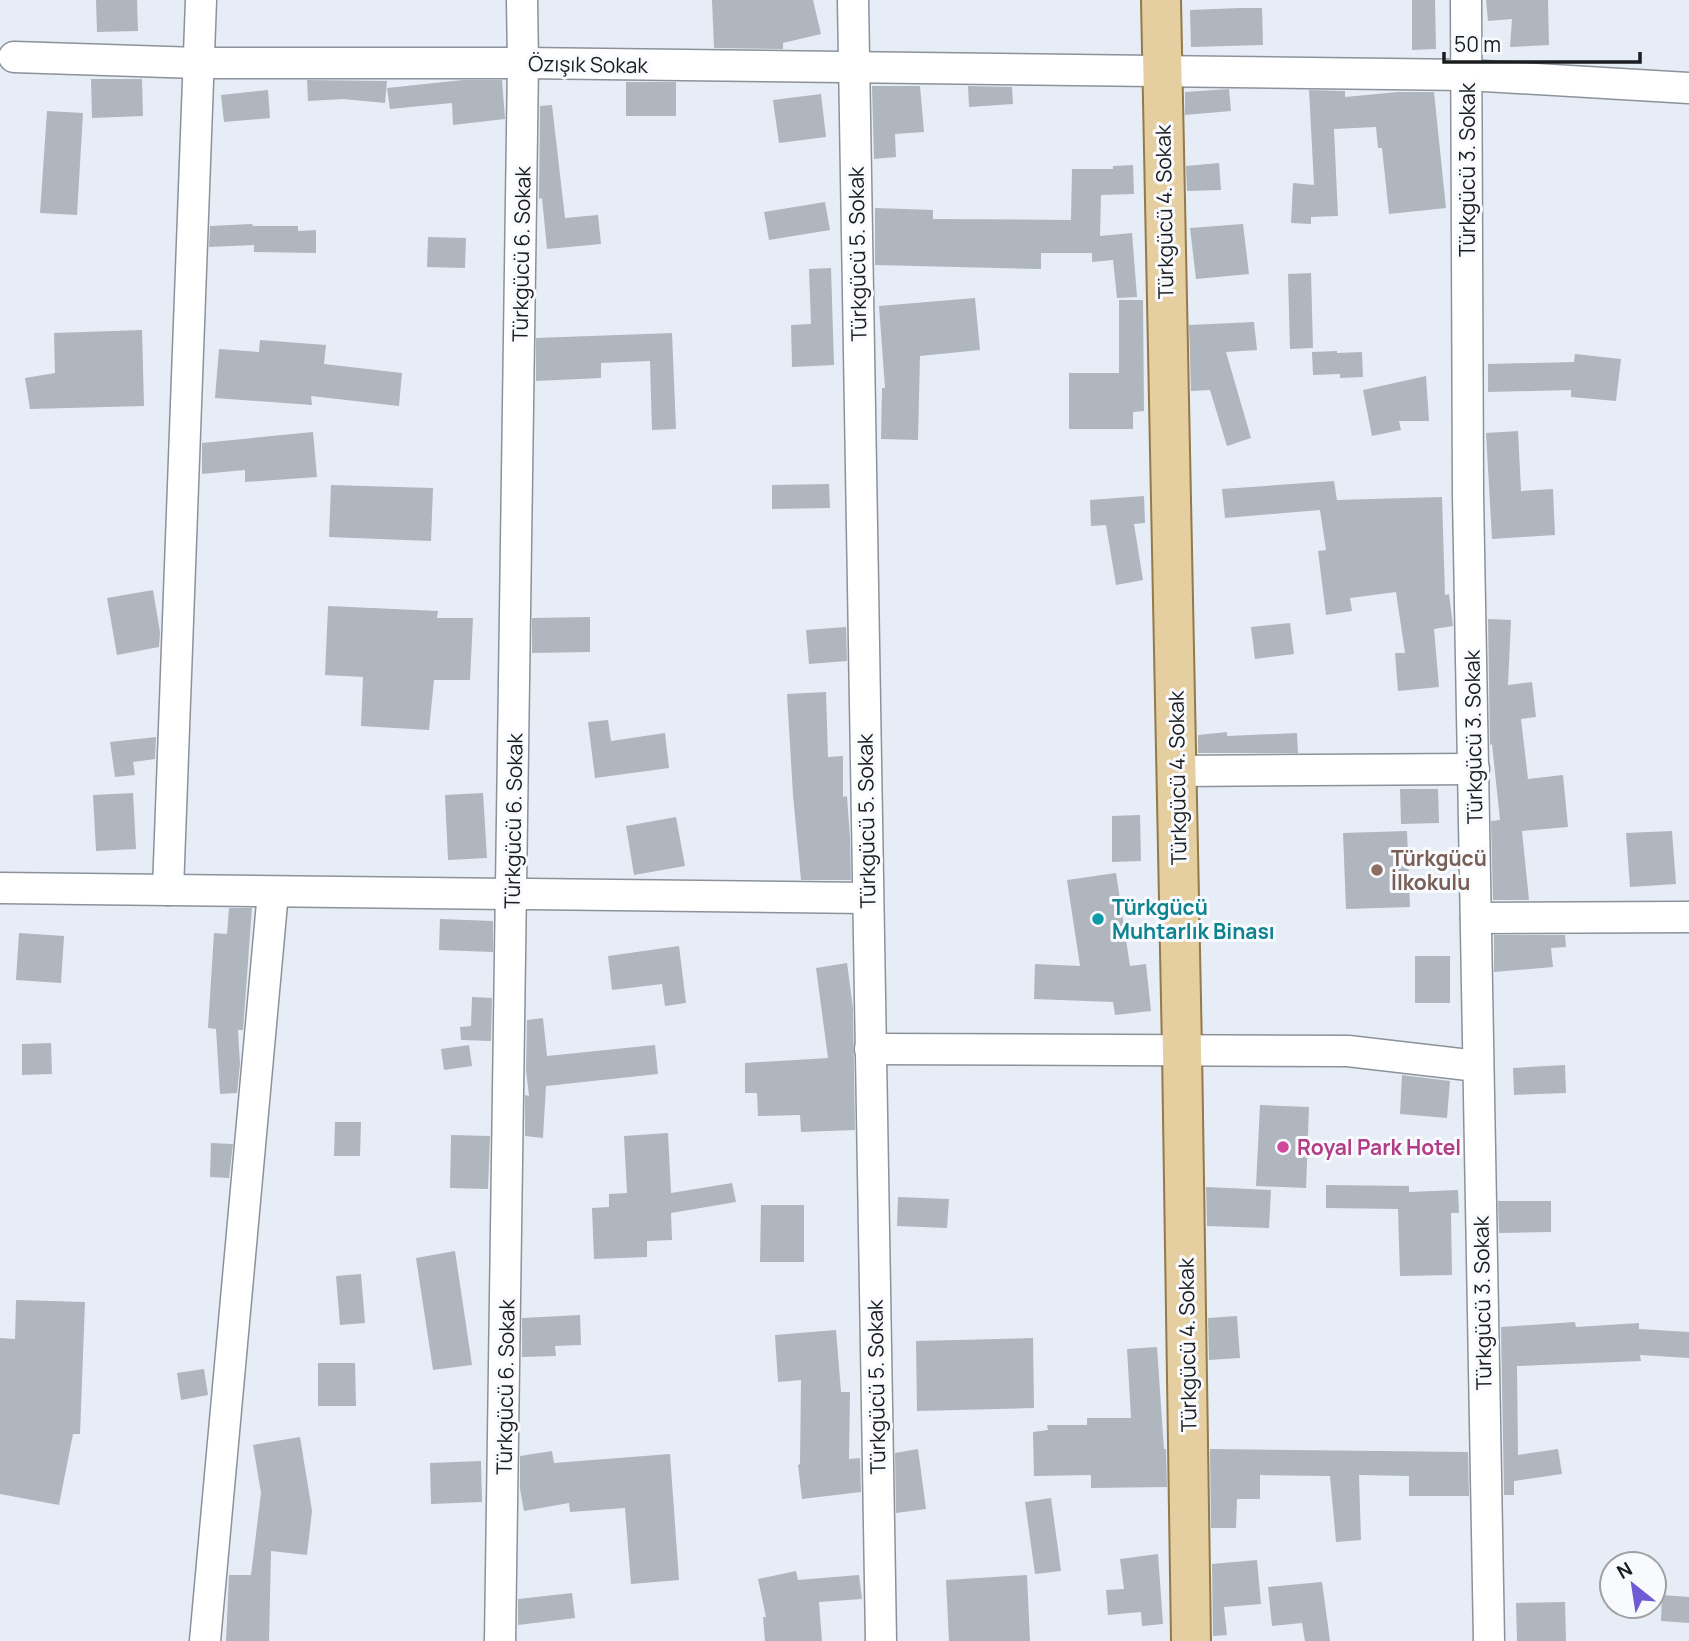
<svg xmlns="http://www.w3.org/2000/svg" width="1689" height="1641" font-family="Manrope,sans-serif">
  <style>
    .building { fill: #afb6be }
    .lines { fill: none; stroke-linecap: round; stroke-linejoin: round }
    .minor-casing { stroke: #8b9299; stroke-width: 33 }
    .major-casing { stroke: #927a4a; stroke-width: 42 }
    .minor { stroke: #fff; stroke-width: 30 }
    .major { stroke: #e5cea0; stroke-width: 38 }
    .education-dot { fill: #8d6e63; stroke: #f8fafe; stroke-width: 2.5 }
    .culture-dot { fill: #0f9aa8; stroke: #f8fafe; stroke-width: 2.5 }
    .hotel-dot { fill: #d1479c; stroke: #f8fafe; stroke-width: 2.5 }
    .labels { text-anchor: middle; dominant-baseline: central; stroke-width: 6; stroke-linejoin: round; paint-order: stroke }
    .street-label { font-size: 21px; fill: #1a1c1f; stroke: #f8fafe }
    .education-label { font-size: 21px; font-weight: bold; fill: #785e54; stroke: #f8fafe; text-anchor: start }
    .culture-label { font-size: 21px; font-weight: bold; fill: #0d838f; stroke: #f8fafe; text-anchor: start }
    .hotel-label { font-size: 21px; font-weight: bold; fill: #b23c85; stroke: #f8fafe; text-anchor: start }
  </style>
  <rect width="100%" height="100%" fill="#e7edf6"/>
  <g class="building">
    <path d="M96,0H137L138,31L97,32Z"/>
    <path d="M712,0H813L821,34L783,43V49L714,48Z"/>
    <path d="M1412,0H1435L1436,49L1412,50Z"/>
    <path d="M1486,0H1548L1549,45L1510,47L1512,19L1488,21Z"/>
    <path d="M1240,8H1262L1263,45L1191,47L1190,10Z"/>
    <path d="M91,79H142L143,116L92,118Z"/>
    <path d="M307,80L387,81L385,103L343,99L308,101Z"/>
    <path d="M463,80H502L505,119L453,125L452,103L390,109L387,88Z"/>
    <rect x="626" y="82" width="50" height="34"/>
    <path d="M872,86H920L924,132L895,134L896,157L874,159Z"/>
    <path d="M968,86L1012,87L1013,104L969,107Z"/>
    <path d="M1229,89L1231,111L1185,115V92Z"/>
    <path d="M268,90L270,118L224,122L221,95Z"/>
    <path d="M1309,90L1345,91V97L1398,92H1434L1446,208L1389,214L1382,148H1378L1376,127L1334,129L1338,216L1311,217V224L1291,223L1293,183L1314,185Z"/>
    <path d="M821,94L826,137L779,143L773,100Z"/>
    <path d="M552,105L565,218L598,215L601,244L547,249L542,198L539,199L540,106Z"/>
    <path d="M47,111L83,113L77,215L40,213Z"/>
    <path d="M1219,163L1221,190L1187,191L1186,166Z"/>
    <path d="M1133,165L1134,194L1101,195L1100,236L1132,233L1137,297L1117,298L1113,260L1092,262V253H1041V269L875,265V208L933,210V219L1071,220L1072,169H1113V166Z"/>
    <path d="M825,202L830,230L769,240L764,212Z"/>
    <path d="M252,224L253,226H298V231L316,230V253L254,252V245L209,247L210,226Z"/>
    <path d="M1243,224L1249,274L1196,279L1190,228Z"/>
    <path d="M428,237L466,238L465,268L427,267Z"/>
    <path d="M831,268L834,365L792,367L791,325L811,324L809,269Z"/>
    <path d="M1311,273L1313,348L1290,349L1288,274Z"/>
    <path d="M975,298L980,350L920,356L918,440L881,439L882,388H885L879,306Z"/>
    <path d="M1119,300H1143L1144,411L1133,412V429H1069V373H1119Z"/>
    <path d="M1254,322L1257,350L1226,352L1251,438L1227,446L1210,390L1191,391L1189,325Z"/>
    <path d="M142,330L144,406L30,409L25,378L55,373L54,333Z"/>
    <path d="M672,333L676,429L652,430L650,361L601,363V378L536,381V338Z"/>
    <path d="M260,340L326,345L324,364L402,373L399,406L311,396L312,405L215,398L219,349L259,352Z"/>
    <path d="M1337,351V353L1362,352L1363,377L1340,378V374L1313,375L1312,352Z"/>
    <path d="M1575,354L1621,359L1616,401L1571,397V390L1488,392V364L1574,362Z"/>
    <path d="M1426,376L1429,421H1399L1401,430L1372,436L1363,390Z"/>
    <path d="M1518,431L1521,491L1553,489L1555,535L1492,539L1486,433Z"/>
    <path d="M313,432L317,477L245,482V470L202,474V443Z"/>
    <path d="M1334,481L1337,500L1442,497L1445,595L1449,594L1453,626L1434,629L1439,687L1398,691L1395,653H1405L1396,592L1350,598L1352,611L1326,615L1318,551L1326,550L1320,510L1225,518L1222,489Z"/>
    <path d="M829,484L830,508L772,509V485Z"/>
    <path d="M331,485L433,488L431,541L329,537Z"/>
    <path d="M1144,496L1145,523L1134,524L1143,580L1116,585L1106,525L1091,526L1090,500Z"/>
    <path d="M153,590L160,632L159,647L117,655L107,598Z"/>
    <path d="M328,606L438,611L437,618H473L470,680H434L429,730L361,726L363,677L325,675Z"/>
    <path d="M590,617V652L532,653V618Z"/>
    <path d="M1488,619L1511,620L1508,685L1532,682L1536,717L1521,719L1528,779L1563,775L1568,827L1522,831L1529,900H1493L1491,821L1500,820L1492,744L1490,745Z"/>
    <path d="M1290,623L1294,654L1255,659L1251,627Z"/>
    <path d="M846,627L847,661L809,664L806,630Z"/>
    <path d="M826,692L828,757L843,756V797L847,796L850,838L851,880H801L793,795L787,694Z"/>
    <path d="M608,720L611,741L665,733L669,768L595,778L588,722Z"/>
    <path d="M1227,732V736L1297,733L1298,753H1198V735Z"/>
    <path d="M156,737L155,759L133,762L135,775L115,777L110,742Z"/>
    <path d="M1400,789H1438L1439,823L1401,824Z"/>
    <path d="M133,793L136,849L96,851L93,795Z"/>
    <path d="M483,793L487,858L448,860L445,795Z"/>
    <path d="M1140,815L1141,861L1112,862V816Z"/>
    <path d="M676,817L685,866L634,875L626,826Z"/>
    <path d="M1407,831L1410,907L1346,909L1343,833Z"/>
    <path d="M1672,831L1676,884L1630,887L1626,833Z"/>
    <path d="M1116,873L1130,966L1146,964L1151,1011L1115,1015L1113,1002L1034,999L1035,964L1080,966L1067,880Z"/>
    <path d="M229,908H252L243,1030H238L240,1064L237,1093L220,1094L216,1029L208,1028L214,933L227,934Z"/>
    <path d="M440,919L493,921V952L439,950Z"/>
    <path d="M19,933L64,936L61,983L16,980Z"/>
    <path d="M1494,935H1565L1566,947L1551,948L1553,967L1494,972Z"/>
    <path d="M679,946L686,1003L665,1006L662,984L612,990L608,956Z"/>
    <rect x="1415" y="956" width="35" height="47"/>
    <path d="M847,963L853,1008L855,1130L801,1132L800,1115L758,1116L757,1093H745V1063L828,1058L816,968Z"/>
    <path d="M472,997L492,998L491,1041L461,1040L460,1027L471,1026Z"/>
    <path d="M543,1018L547,1056L655,1045L658,1074L546,1086L543,1138L525,1136V1095L529,1096L526,1070L527,1020Z"/>
    <path d="M51,1043L52,1074L22,1075V1044Z"/>
    <path d="M469,1045L472,1066L444,1070L441,1049Z"/>
    <path d="M1565,1065L1566,1093L1514,1095L1513,1068Z"/>
    <path d="M1402,1075L1450,1081L1447,1118L1400,1114Z"/>
    <path d="M1260,1105L1309,1107L1306,1188L1256,1186Z"/>
    <path d="M335,1122H361L360,1156H334Z"/>
    <path d="M668,1133L671,1193L732,1183L736,1202L671,1213L672,1240L647,1241V1257L594,1259L592,1208L609,1207V1194L627,1193L624,1136Z"/>
    <path d="M451,1135L490,1136L488,1189L450,1188Z"/>
    <path d="M211,1143L233,1144L229,1178L210,1177Z"/>
    <path d="M1326,1185L1409,1186V1192L1458,1190L1459,1213H1451L1452,1275L1400,1276L1398,1209L1326,1208Z"/>
    <path d="M1206,1187L1271,1190L1269,1228L1207,1226Z"/>
    <path d="M898,1197L949,1199L947,1228L897,1226Z"/>
    <path d="M1498,1201H1551V1232L1499,1233Z"/>
    <path d="M761,1205H804V1262H760Z"/>
    <path d="M455,1251L472,1365L433,1370L416,1258Z"/>
    <path d="M361,1274L365,1323L340,1325L336,1276Z"/>
    <path d="M16,1300L85,1302L80,1434H73L59,1505L0,1494V1338L15,1339Z"/>
    <path d="M580,1315L581,1345L555,1346L556,1356L522,1357V1318Z"/>
    <path d="M1237,1316L1240,1358L1209,1360L1208,1318Z"/>
    <path d="M1575,1322L1576,1327L1639,1323V1329L1689,1332V1358L1640,1355L1641,1361L1517,1366L1518,1455L1558,1449L1562,1474L1514,1481V1495H1504L1501,1327Z"/>
    <path d="M836,1330L841,1392H850L849,1459L860,1458L861,1492L802,1499L798,1465L800,1464L801,1380L778,1382L775,1335Z"/>
    <path d="M1033,1338L1034,1408L917,1411L916,1341Z"/>
    <path d="M1157,1347L1164,1449H1166L1167,1487L1091,1488V1475L1034,1476L1033,1432L1048,1430L1047,1425H1087V1418H1131L1127,1349Z"/>
    <path d="M318,1363H355L356,1406H318Z"/>
    <path d="M204,1369L208,1395L181,1400L177,1373Z"/>
    <path d="M300,1437L312,1511L307,1555L271,1551L269,1641H226L229,1575H251L261,1493L253,1445Z"/>
    <path d="M918,1449L926,1509L896,1513L895,1453Z"/>
    <path d="M1210,1449L1468,1452L1469,1496H1409V1476L1359,1475L1361,1540L1336,1542L1330,1476L1260,1475V1499H1237L1236,1528H1211Z"/>
    <path d="M552,1451L554,1463L670,1454L679,1580L631,1584L625,1508L570,1512L569,1503L524,1511L520,1489V1456Z"/>
    <path d="M481,1461L482,1502L431,1504L430,1463Z"/>
    <path d="M1051,1498L1061,1571L1035,1574L1025,1502Z"/>
    <path d="M1158,1554L1163,1624L1142,1626L1141,1612L1108,1615L1106,1590L1124,1589L1120,1559Z"/>
    <path d="M1257,1560L1261,1604L1224,1607L1227,1635L1213,1636L1212,1564Z"/>
    <path d="M796,1571L798,1580L859,1575L862,1599L819,1602L822,1641H765L763,1617H766L758,1579Z"/>
    <path d="M1027,1575L1030,1641H949L946,1580Z"/>
    <path d="M1322,1582L1330,1641H1305L1302,1623L1272,1626L1268,1587Z"/>
    <path d="M572,1593L575,1618L518,1625V1599Z"/>
    <path d="M1662,1595L1689,1597V1623L1661,1621Z"/>
    <path d="M1565,1602L1566,1641H1517L1516,1603Z"/>
  </g>
  <g class="lines">
    <g class="minor-casing">
      <g id="minor">
        <path d="M853,0L881,1641"/>
        <path d="M1466,0L1468,495L1489,1641"/>
        <path d="M14,57L198,63H523L1467,75L1689,88"/>
        <path d="M1176,771L1474,769"/>
        <path d="M0,888L867,898"/>
        <path d="M168,890L201,0"/>
        <path d="M1476,918L1689,917"/>
        <path d="M870,1049L1348,1051L1477,1066"/>
        <path d="M205,1641L273,892"/>
        <path d="M500,1641L523,63L522,0"/>
      </g>
    </g>
    <g class="major-casing">
      <path id="major" d="M1161,0L1182,1050L1191,1641"/>
    </g>
    <use href="#minor" class="minor"/>
    <use href="#major" class="major"/>
  </g>
  <circle class="education-dot" cx="1377" cy="870" r="7"/>
  <circle class="culture-dot" cx="1098" cy="919" r="7"/>
  <circle class="hotel-dot" cx="1283" cy="1147" r="7"/>
  <g class="labels">
    <g class="street-label">
      <text transform="translate(588 64) rotate(1)">Özışık Sokak</text>
      <text transform="translate(1467 170) rotate(-90)">Türkgücü 3. Sokak</text>
      <text transform="translate(1164 212) rotate(-91)">Türkgücü 4. Sokak</text>
      <text transform="translate(521 254) rotate(-89)">Türkgücü 6. Sokak</text>
      <text transform="translate(857 254) rotate(-91)">Türkgücü 5. Sokak</text>
      <text transform="translate(1473 737) rotate(-91)">Türkgücü 3. Sokak</text>
      <text transform="translate(1177 778) rotate(-91)">Türkgücü 4. Sokak</text>
      <text transform="translate(513 821) rotate(-89)">Türkgücü 6. Sokak</text>
      <text transform="translate(866 821) rotate(-91)">Türkgücü 5. Sokak</text>
      <text transform="translate(1482 1303) rotate(-91)">Türkgücü 3. Sokak</text>
      <text transform="translate(1187 1345) rotate(-91)">Türkgücü 4. Sokak</text>
      <text transform="translate(505 1387) rotate(-89)">Türkgücü 6. Sokak</text>
      <text transform="translate(876 1387) rotate(-91)">Türkgücü 5. Sokak</text>
    </g>
    <g class="education-label">
      <text x="1391" y="858">Türkgücü<tspan x="1391" dy="24">İlkokulu</tspan></text>
    </g>
    <g class="culture-label">
      <text x="1112" y="907">Türkgücü<tspan x="1112" dy="24">Muhtarlık Binası</tspan></text>
    </g>
    <g class="hotel-label">
      <text x="1297" y="1147">Royal Park Hotel</text>
    </g>
  </g>
  <g transform="translate(1633 1585) rotate(330)"><circle r="33" fill="#f8fafe" stroke="#9fa1a5" stroke-width="2"/>
  <path d="M0-5L12 26L0 18L-12 26Z" fill="#705bd5"/>
  <text y="-10" font-size="19" font-weight="bold" text-anchor="middle" fill="#1a1c1f">N</text>
  </g>
  <path d="M1444 52v10h196v-10" fill="none" stroke="#1a1c1f" stroke-width="3.5"/>
  <text x="1454" y="52" font-size="21" fill="#1a1c1f" stroke="#f8fafe" stroke-width="5" paint-order="stroke">50 m</text>
</svg>
